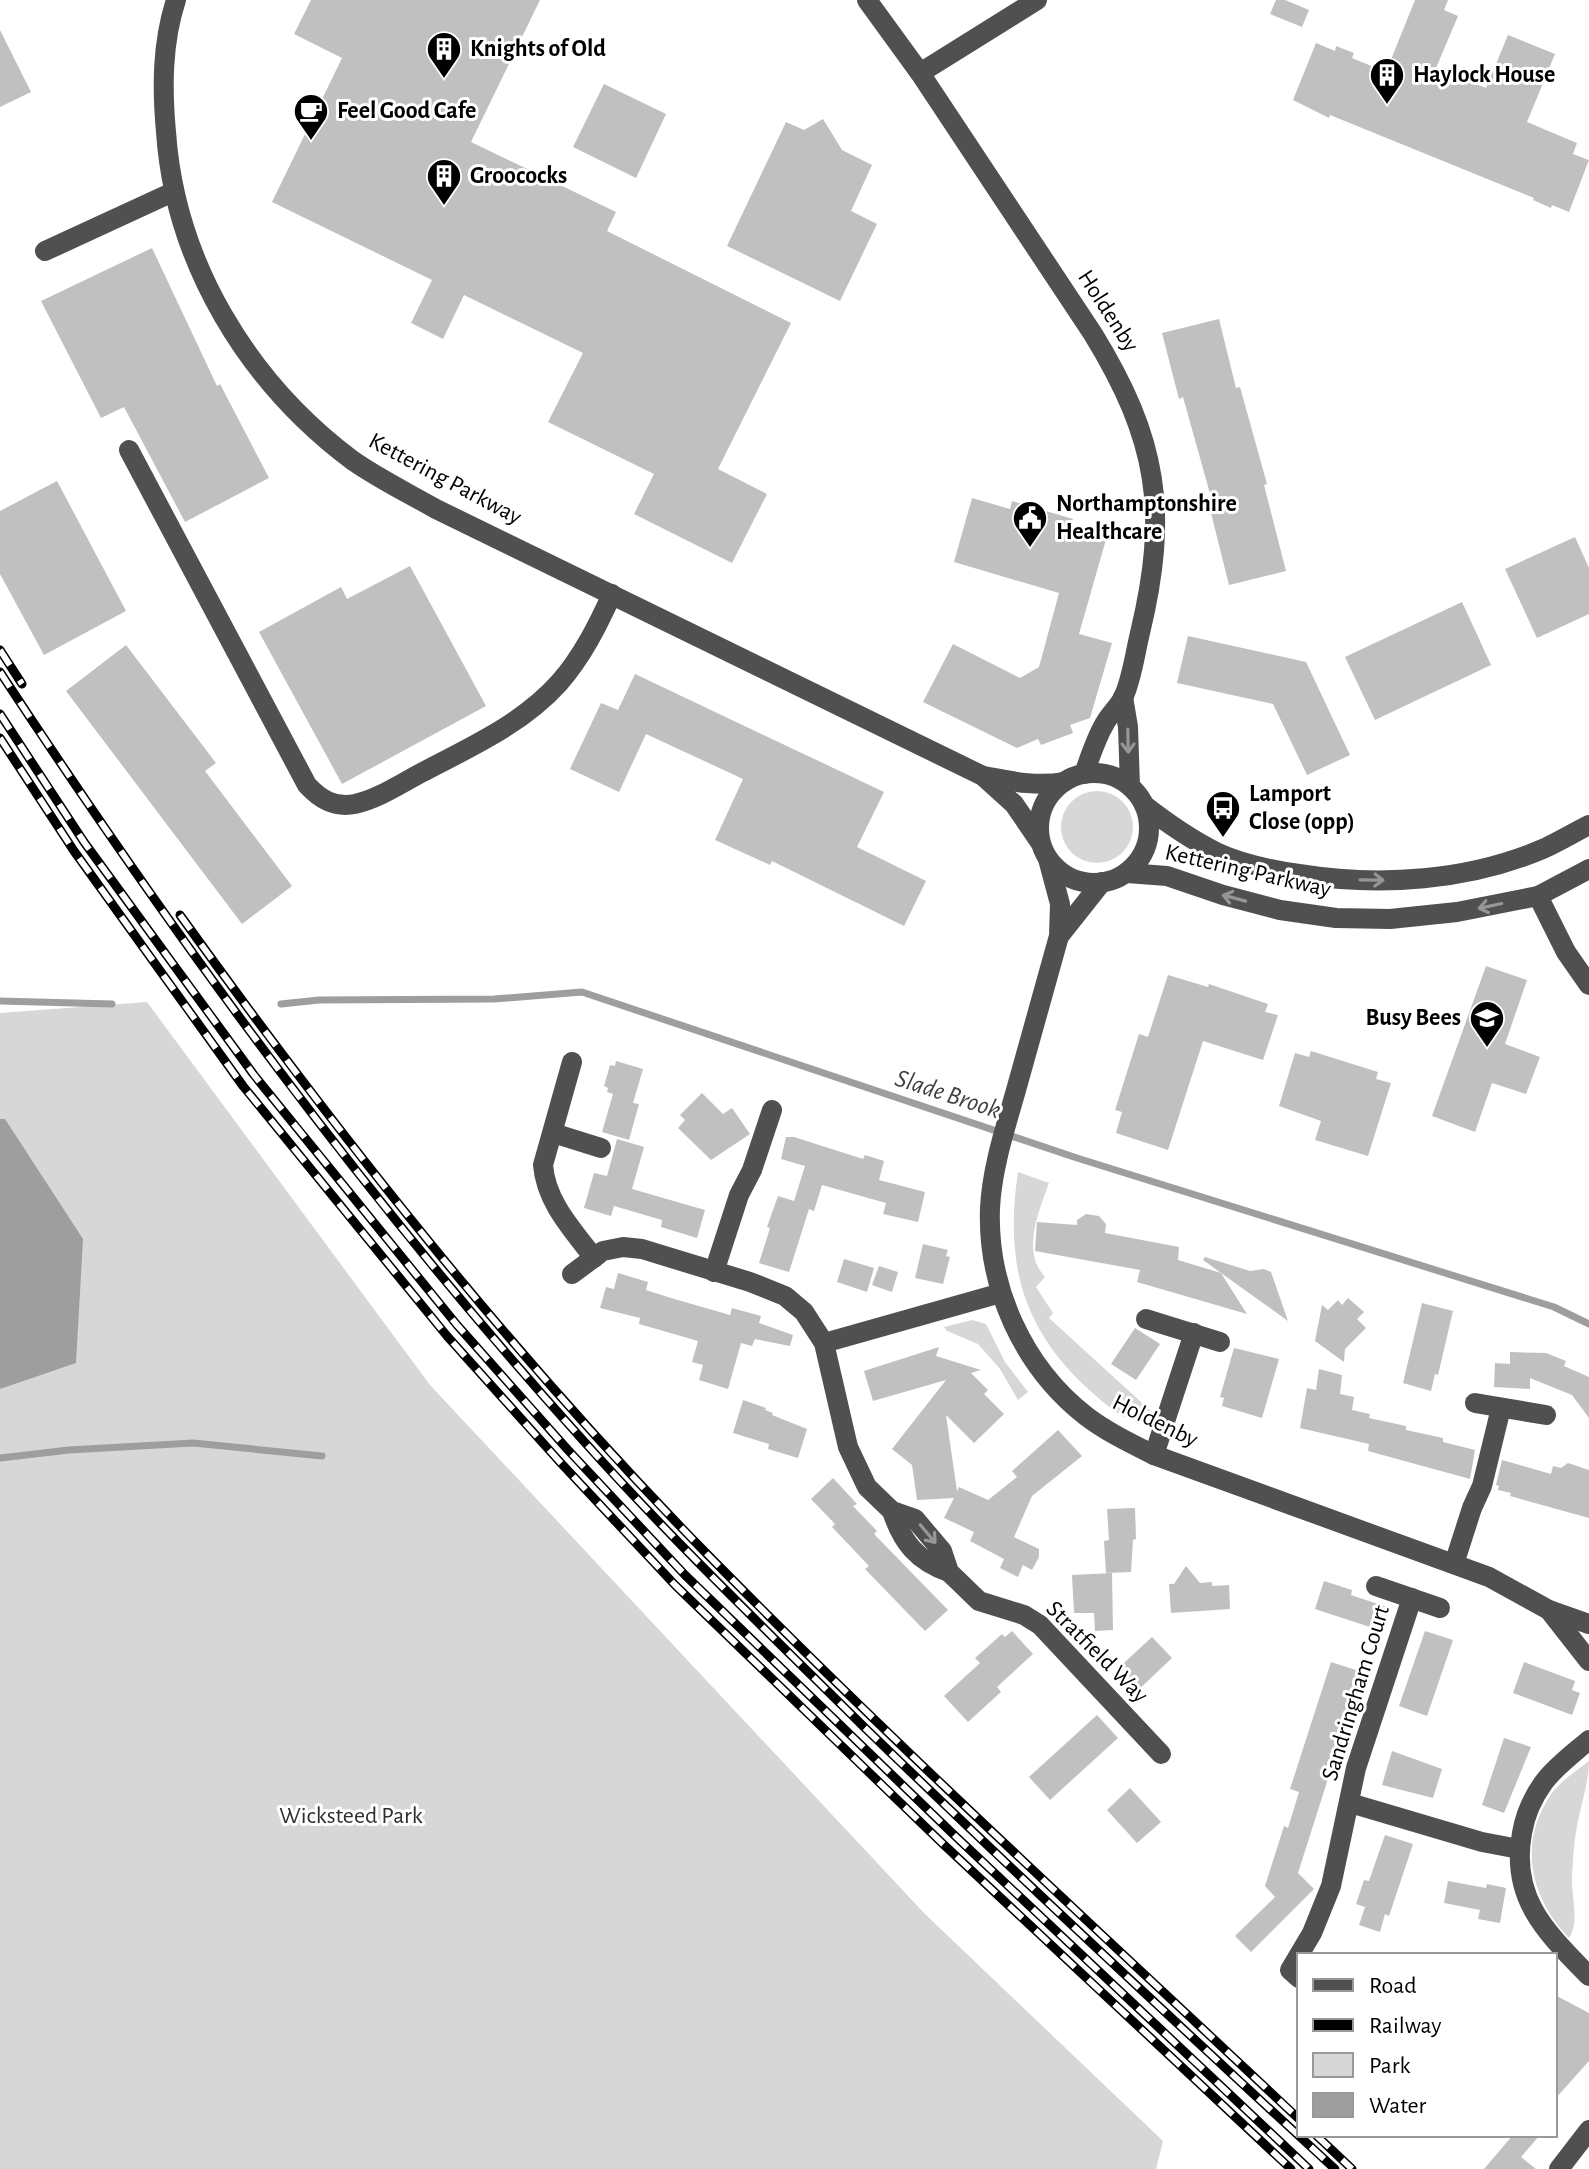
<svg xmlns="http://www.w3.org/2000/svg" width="1589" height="2169" font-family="'Alegreya Sans',sans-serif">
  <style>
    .green { fill: #d7d7d7 }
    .water { fill: #9e9e9e }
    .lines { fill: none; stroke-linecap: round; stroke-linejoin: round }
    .stream { stroke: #9e9e9e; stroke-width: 7 }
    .building { fill: #c0c0c0 }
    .minor { stroke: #505050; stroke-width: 20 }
    .rail-casing { stroke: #000; stroke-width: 9 }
    .rail { stroke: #fff; stroke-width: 6; stroke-dasharray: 18; stroke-linecap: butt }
    .oneway { stroke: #969696 }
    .labels { text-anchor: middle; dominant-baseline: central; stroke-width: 6; stroke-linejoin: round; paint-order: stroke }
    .poi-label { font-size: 24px; font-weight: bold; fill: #000; stroke: #fff; text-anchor: start }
    .street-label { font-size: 24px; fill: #000; stroke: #fff }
    .park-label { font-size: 24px; fill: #2e2e2e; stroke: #fff }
    .water-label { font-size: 26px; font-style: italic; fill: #3f3f3f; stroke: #fff }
  </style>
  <rect width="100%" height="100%" fill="#fff"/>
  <g class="green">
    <circle cx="1097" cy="827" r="36"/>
    <path d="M147,1002L430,1385L925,1914L1163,2141L1156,2169H0V1013Z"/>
    <path d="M1018,1172L1049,1183C1039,1211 1021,1251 1045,1277L1036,1287L1053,1313L1049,1318L1152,1412L1143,1419C1124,1423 1108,1406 1095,1395C1023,1333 1004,1264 1018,1172Z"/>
    <path d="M972,1320L986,1324L1005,1362L1028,1392L1018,1400L1000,1369L978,1344L947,1331L944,1327Z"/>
    <path d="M1589,1761C1589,1782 1582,1800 1578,1821C1574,1840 1573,1858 1572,1877C1571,1895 1580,1922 1569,1938C1532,1899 1518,1848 1548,1799C1557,1783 1575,1772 1589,1761Z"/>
  </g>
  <path class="water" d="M0,1119H5L83,1239L76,1363L0,1389Z"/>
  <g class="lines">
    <g class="stream">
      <path d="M0,1001L112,1004"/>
      <path d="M281,1004L319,1000L494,999L582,992L1077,1158L1554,1307L1589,1324"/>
      <path d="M0,1458L69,1450L193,1443L322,1456"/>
    </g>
  </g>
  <g class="building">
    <path d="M311,0H540L471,142L616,212L607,231L791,323L718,469L767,494L732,563L634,514L654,474L548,422L583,353L464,295L443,339L411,323L432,280L272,202L342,58L294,34Z"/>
    <path d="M1276,0H1285L1309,10L1302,27L1270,14Z"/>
    <path d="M1415,0H1448L1444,10L1458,16L1436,68L1486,88L1508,35L1555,54L1527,122L1577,143L1573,154L1589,160L1569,212L1552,205L1551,208L1533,200L1534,198L1330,115L1329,118L1293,100L1316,43L1335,51L1336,46L1354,53L1352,58L1386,72Z"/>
    <path d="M0,30L31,92L0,107Z"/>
    <path d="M604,84L666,114L636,178L573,147Z"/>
    <path d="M823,119L842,150L872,165L851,211L877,224L840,301L727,246L786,122L804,130Z"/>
    <path d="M152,248L217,386L220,384L269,478L185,522L124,407L101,418L41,301Z"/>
    <path d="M1219,319L1236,388L1240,387L1267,484L1264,485L1286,571L1229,585L1210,509L1214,508L1183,397L1179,399L1162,333Z"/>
    <path d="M57,481L126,611L44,655L0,574V511Z"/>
    <path d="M972,498L1010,509L1012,501L1073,519L1071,526L1107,536L1079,634L1112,643L1090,718L1070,725L1073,733L1041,745L1038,739L1017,748L923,702L953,644L1020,678L1039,667L1059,593L954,562Z"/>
    <path d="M1575,537L1589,568V614L1537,638L1505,569Z"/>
    <path d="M410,566L486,706L342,784L259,632L341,587L347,599Z"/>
    <path d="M1462,602L1491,665L1375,720L1345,657Z"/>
    <path d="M1188,636L1306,662L1350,755L1307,775L1273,704L1177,683Z"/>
    <path d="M126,645L216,763L205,771L292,886L242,924L66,691Z"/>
    <path d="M635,674L884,792L857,847L926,881L904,926L772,861L770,865L715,840L743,779L646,734L619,792L570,769L601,703L618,710Z"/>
    <path d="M1486,966L1527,980L1505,1044L1540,1057L1526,1094L1492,1083L1475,1132L1432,1116Z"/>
    <path d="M1168,975L1208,987L1209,984L1268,1004L1265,1012L1278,1015L1263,1060L1203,1041L1168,1150L1116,1133L1122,1112L1115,1110L1139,1034L1148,1037Z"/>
    <path d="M1311,1051L1378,1072L1376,1079L1391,1083L1368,1156L1315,1140L1321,1121L1279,1106L1295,1053L1309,1057Z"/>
    <path d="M616,1061L643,1069L633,1103L639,1104L629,1140L602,1132L613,1094L607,1092L608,1088L604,1086L610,1065L615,1066Z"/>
    <path d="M702,1093L723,1114L732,1108L750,1134L711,1160L678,1128L685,1120L680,1115Z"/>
    <path d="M786,1137H794L863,1159L865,1155L884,1161L879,1180L925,1192L918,1222L883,1214L886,1203L822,1185L814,1211L809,1209L789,1272L759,1263L770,1228L767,1227L778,1196L794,1201L805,1166L781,1159Z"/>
    <path d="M617,1139L644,1147L632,1189L705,1210L697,1238L661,1227L662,1220L614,1206L611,1216L584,1208L594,1173L607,1176Z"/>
    <path d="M1086,1214L1099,1216L1106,1224L1105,1233L1179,1247L1178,1260L1221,1273L1203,1260L1205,1257L1250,1271L1264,1269L1271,1272L1288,1321L1221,1273L1247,1314L1137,1282L1140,1270L1035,1251L1037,1222L1077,1225V1220Z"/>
    <path d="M923,1244L948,1250L946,1256L950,1257L943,1284L915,1278Z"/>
    <path d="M844,1259L874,1268L867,1292L837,1282Z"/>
    <path d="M879,1266L898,1272L892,1292L872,1285Z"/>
    <path d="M618,1273L648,1282L646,1290L671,1298L730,1315L732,1308L761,1316L759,1323L793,1335L790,1346L755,1339L752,1346L741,1343L728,1389L699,1380L703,1365L692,1362L698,1341L639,1324L640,1318L600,1308L606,1287L614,1289Z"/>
    <path d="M1348,1298L1364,1312L1357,1319L1366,1328L1345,1349L1344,1362L1315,1341L1322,1305L1328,1310L1338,1300L1342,1305Z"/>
    <path d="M1422,1303L1453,1311L1438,1375L1435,1374L1431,1391L1403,1383Z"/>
    <path d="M1135,1328L1160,1344L1136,1380L1111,1364Z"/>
    <path d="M939,1347L936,1356L981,1370L971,1373L988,1390L984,1394L1004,1414L974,1443L946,1415L957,1491L959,1487L988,1500L1017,1477L1012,1471L1058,1430L1082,1456L1032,1496L1014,1537L1039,1549V1557L1032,1570L1023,1565L1018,1577L1000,1568L1004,1559L970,1541L974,1532L944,1518L954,1498L917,1500L912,1465L892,1449L946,1380L873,1401L864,1371Z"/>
    <path d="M1234,1348L1279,1359L1262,1418L1222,1406L1224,1398L1220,1397Z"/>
    <path d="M1510,1352L1546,1353L1566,1361L1564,1366L1589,1377V1418L1572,1395L1530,1378V1389L1494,1387L1495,1363L1510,1364Z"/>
    <path d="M1319,1369L1342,1375L1340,1394L1354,1397L1352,1410L1370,1414L1369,1418L1406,1426V1430L1443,1438V1442L1475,1450L1470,1479L1368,1451L1369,1444L1300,1428L1307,1388L1316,1390Z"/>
    <path d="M743,1400L766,1408L765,1410L773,1413L772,1415L807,1429L798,1458L768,1449L769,1444L733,1433Z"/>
    <path d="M1502,1460L1551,1474L1553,1466L1561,1468L1568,1463L1589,1470V1518L1510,1496L1511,1493L1498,1490L1499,1486L1496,1485Z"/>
    <path d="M833,1478L857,1504L853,1506L877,1531L874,1534L948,1610L925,1631L865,1569L869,1566L832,1527L835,1524L811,1499Z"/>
    <path d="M1135,1508L1136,1539L1133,1540L1131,1572L1106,1573L1104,1541L1109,1540L1107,1509Z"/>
    <path d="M1186,1566L1200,1583L1212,1582V1586L1229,1585L1230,1609L1171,1613L1169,1584H1174Z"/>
    <path d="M1112,1573L1113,1630L1095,1631L1094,1613H1074L1072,1575Z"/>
    <path d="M1324,1581L1352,1590L1351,1595L1390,1608L1382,1631L1315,1609Z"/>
    <path d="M1012,1631L1033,1654L997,1687L1001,1692L968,1722L944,1696L980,1663L975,1658L1002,1634L1005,1637Z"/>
    <path d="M1425,1631L1453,1640L1427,1716L1399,1706Z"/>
    <path d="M1152,1637L1172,1658L1134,1694L1113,1673Z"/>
    <path d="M1331,1662L1362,1672L1298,1873L1314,1889L1251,1952L1235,1936L1275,1897L1265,1886L1284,1826L1288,1828L1299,1792L1290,1789Z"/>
    <path d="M1524,1662L1575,1681L1572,1690L1580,1693L1572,1715L1513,1693Z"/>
    <path d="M1097,1715L1118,1738L1050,1800L1029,1777Z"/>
    <path d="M1504,1738L1531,1747L1504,1813L1482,1805Z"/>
    <path d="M1392,1751L1442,1769L1433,1798L1382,1785Z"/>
    <path d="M1130,1788L1161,1822L1137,1843L1107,1810Z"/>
    <path d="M1385,1835L1413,1844L1389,1916L1385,1914L1380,1932L1359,1925L1365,1907L1356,1904L1364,1880L1369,1881Z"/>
    <path d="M1448,1881L1486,1888L1487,1884L1506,1888L1500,1923L1478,1919L1480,1910L1444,1903Z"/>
    <path d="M1555,1995L1589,2013V2061L1555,2099Z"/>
    <path d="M1513,2135H1540L1521,2157L1536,2169H1484Z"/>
  </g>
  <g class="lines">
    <g class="minor">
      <path d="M176,0C162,43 162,88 166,132C175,263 248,382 352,460C379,479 408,493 436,509L983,776L1014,804L1040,842"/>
      <path d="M867,0L920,73L1093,334C1158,440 1169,512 1140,633C1135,653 1132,679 1123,698C1118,707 1110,714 1105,723C1096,738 1090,757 1084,774"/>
      <path d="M920,73L1037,0"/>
      <path d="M45,251L173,192"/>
      <path d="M129,450L307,785C320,799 334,808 355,804C378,799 400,784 421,773C470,747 521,725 559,683C582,657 598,625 612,594"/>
      <path d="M1123,697L1128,727L1130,786"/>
      <circle cx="1094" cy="828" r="55"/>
      <path d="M983,776C1010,781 1036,787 1064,782"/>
      <path d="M1144,805C1167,823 1190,839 1216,852C1242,864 1271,870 1299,874C1380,887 1469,881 1545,848C1560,841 1575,832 1589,825"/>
      <path d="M1048,859L1060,904L1059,936C1045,985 1032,1034 1018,1083C1007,1123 992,1166 990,1208C987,1287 1023,1367 1086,1416C1107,1432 1130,1443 1154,1455L1489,1577L1549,1610L1589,1624"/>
      <path d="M1127,873L1167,876L1223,895L1280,910L1336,918L1390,919L1457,912L1538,896L1589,869"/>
      <path d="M1538,896L1566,952L1589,985"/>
      <path d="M1060,935L1102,882"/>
      <path d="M572,1062L543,1165C546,1202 572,1229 594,1258"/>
      <path d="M553,1133L601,1148"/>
      <path d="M714,1272L739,1195L752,1170L772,1110"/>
      <path d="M572,1274L603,1251L623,1247L642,1249L750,1282L785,1296L804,1312L824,1343L848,1447L867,1487L892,1511L915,1519L942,1551L949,1572L979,1601L1024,1615L1040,1625L1161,1754"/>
      <path d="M1146,1319L1220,1342"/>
      <path d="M824,1343L1001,1293"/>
      <path d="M1475,1403L1546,1415"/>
      <path d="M1154,1455L1194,1333"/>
      <path d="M892,1511C902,1542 917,1561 949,1572"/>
      <path d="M1454,1564L1472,1508L1482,1486L1501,1408"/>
      <path d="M1376,1586L1440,1608"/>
      <path d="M1549,1610L1589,1661"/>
      <path d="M1589,1740C1574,1753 1556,1766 1544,1782C1533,1797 1525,1815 1522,1833C1510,1899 1547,1933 1589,1976"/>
      <path d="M1350,1803L1482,1842L1519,1849"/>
      <path d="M1299,1978L1290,1970L1312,1933L1331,1886L1356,1768L1412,1598"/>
      <path d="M1559,2169L1589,2130"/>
    </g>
    <g class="rail-casing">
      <g id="rail">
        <path d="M0,650L22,684"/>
        <path d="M0,672C176,940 365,1198 580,1437C670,1538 767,1631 863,1726C1018,1876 1176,2023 1335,2169"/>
        <path d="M0,714L84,842L254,1075L457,1325L568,1450L685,1575L951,1832L1309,2169"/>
        <path d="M0,738L74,851L243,1086L447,1336L559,1461L675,1585L942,1843L1291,2169"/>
        <path d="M180,915C341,1139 513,1356 706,1553C898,1748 1100,1932 1299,2119"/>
        <path d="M1316,2135L1352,2169"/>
      </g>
    </g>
    <use href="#rail" class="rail"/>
  </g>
  <defs><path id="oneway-shaft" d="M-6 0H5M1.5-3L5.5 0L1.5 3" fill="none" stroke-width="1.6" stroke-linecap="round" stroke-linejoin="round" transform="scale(2)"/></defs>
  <g class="oneway">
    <use href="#oneway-shaft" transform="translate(1128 741) rotate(89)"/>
    <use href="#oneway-shaft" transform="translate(1372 880) rotate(1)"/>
    <use href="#oneway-shaft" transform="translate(1234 898) rotate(-165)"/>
    <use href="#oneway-shaft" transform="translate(1490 906) rotate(168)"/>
    <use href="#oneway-shaft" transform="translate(928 1534) rotate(50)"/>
  </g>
  <defs>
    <g id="building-pin" transform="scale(1.8)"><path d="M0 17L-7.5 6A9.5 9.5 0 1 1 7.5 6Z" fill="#000" stroke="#fff"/><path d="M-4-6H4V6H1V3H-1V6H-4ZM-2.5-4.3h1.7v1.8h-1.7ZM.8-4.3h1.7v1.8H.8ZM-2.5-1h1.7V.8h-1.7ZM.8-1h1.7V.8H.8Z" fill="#fff"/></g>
    <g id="cafe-pin" transform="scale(1.8)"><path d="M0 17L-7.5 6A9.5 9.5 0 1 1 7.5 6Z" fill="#000" stroke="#fff"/><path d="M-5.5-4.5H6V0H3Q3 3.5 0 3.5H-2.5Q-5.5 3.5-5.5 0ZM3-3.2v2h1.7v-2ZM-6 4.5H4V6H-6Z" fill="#fff"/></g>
    <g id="civic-pin" transform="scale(1.8)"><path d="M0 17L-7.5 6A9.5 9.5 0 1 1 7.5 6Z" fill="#000" stroke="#fff"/><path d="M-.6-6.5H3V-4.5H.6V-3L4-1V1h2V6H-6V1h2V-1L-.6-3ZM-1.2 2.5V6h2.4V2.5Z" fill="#fff"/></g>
    <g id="bus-pin" transform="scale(1.8)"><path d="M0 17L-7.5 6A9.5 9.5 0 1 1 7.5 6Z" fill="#000" stroke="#fff"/><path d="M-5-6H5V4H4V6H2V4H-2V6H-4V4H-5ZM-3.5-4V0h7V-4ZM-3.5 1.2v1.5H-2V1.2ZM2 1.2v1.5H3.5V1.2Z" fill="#fff"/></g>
    <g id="school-pin" transform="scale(1.8)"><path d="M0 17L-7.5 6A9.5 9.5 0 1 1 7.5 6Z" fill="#000" stroke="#fff"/><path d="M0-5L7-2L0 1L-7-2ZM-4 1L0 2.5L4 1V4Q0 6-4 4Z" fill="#fff"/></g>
  </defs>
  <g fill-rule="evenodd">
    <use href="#building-pin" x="444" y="49"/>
    <use href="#building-pin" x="1387" y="75"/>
    <use href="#cafe-pin" x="311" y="111"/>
    <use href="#building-pin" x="444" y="176"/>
    <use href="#civic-pin" x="1030" y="518"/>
    <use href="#bus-pin" x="1223" y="808"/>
    <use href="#school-pin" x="1487" y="1018"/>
  </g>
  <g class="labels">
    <g class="poi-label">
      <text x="470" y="49">Knights of Old</text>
      <text x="1413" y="75">Haylock House</text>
      <text x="337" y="111">Feel Good Cafe</text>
      <text x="470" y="176">Groococks</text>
      <text x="1056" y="504">Northamptonshire<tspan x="1056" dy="28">Healthcare</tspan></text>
      <text x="1249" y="794">Lamport<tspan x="1249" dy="28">Close (opp)</tspan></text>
      <text x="1461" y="1018" text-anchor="end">Busy Bees</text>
    </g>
    <g class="street-label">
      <text transform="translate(1108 311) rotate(57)">Holdenby</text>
      <text transform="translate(445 479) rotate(28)">Kettering Parkway</text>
      <text transform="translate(1248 871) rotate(13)">Kettering Parkway</text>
      <text transform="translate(1155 1421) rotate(26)">Holdenby</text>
      <text transform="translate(1097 1652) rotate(45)">Stratfield Way</text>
      <text transform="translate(1356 1693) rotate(-73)">Sandringham Court</text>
    </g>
    <g class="park-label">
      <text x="351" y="1816">Wicksteed Park</text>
    </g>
    <g class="water-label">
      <text transform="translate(948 1094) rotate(18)">Slade Brook</text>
    </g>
  </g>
  <rect x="1297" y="1953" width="260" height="184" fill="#ffffff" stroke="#999999" stroke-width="2"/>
  <rect x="1313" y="1979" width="40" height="12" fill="#505050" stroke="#999999" stroke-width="2"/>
  <text x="1369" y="1993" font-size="24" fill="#000000">Road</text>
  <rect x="1313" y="2019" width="40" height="12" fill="#000000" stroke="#999999" stroke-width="2"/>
  <text x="1369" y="2033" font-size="24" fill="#000000">Railway</text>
  <rect x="1313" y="2053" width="40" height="24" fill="#d7d7d7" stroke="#999999" stroke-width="2"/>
  <text x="1369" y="2073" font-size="24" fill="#000000">Park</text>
  <rect x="1313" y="2093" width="40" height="24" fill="#9e9e9e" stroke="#999999" stroke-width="2"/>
  <text x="1369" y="2113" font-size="24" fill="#000000">Water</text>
</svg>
